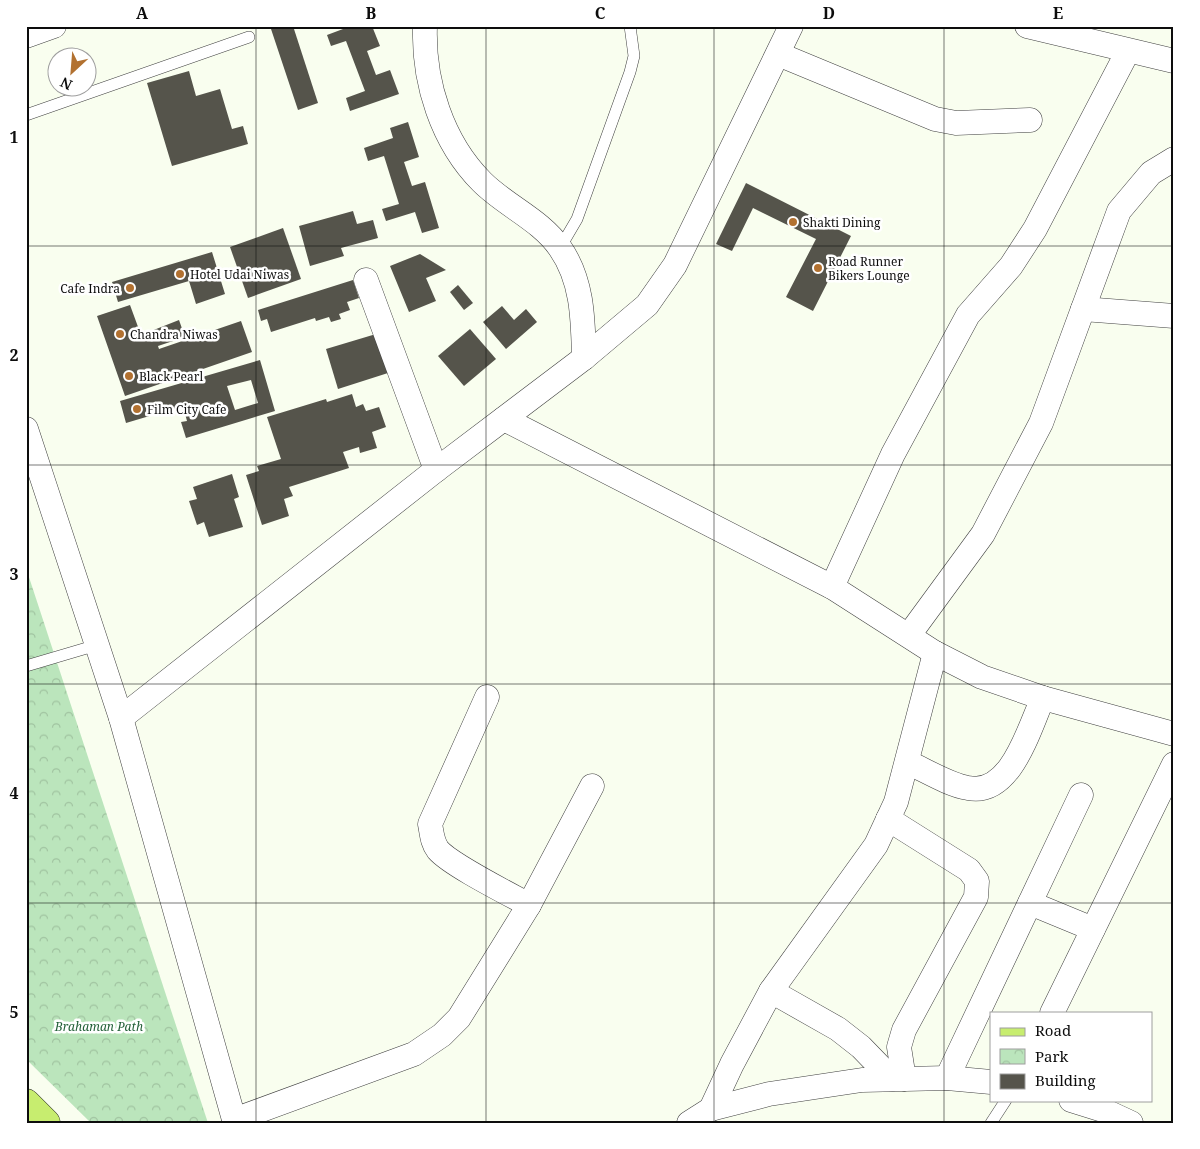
<svg xmlns="http://www.w3.org/2000/svg" width="1200" height="1149" font-family="'Noto Serif',serif">
  <style>
    .park { fill: url(#park-crowns) }
    .building { fill: #55544b; fill-rule: evenodd }
    .lines { fill: none; stroke-linecap: round; stroke-linejoin: round }
    .service-casing { stroke: #404040; stroke-width: 12 }
    .minor-casing { stroke: #404040; stroke-width: 25 }
    .primary-casing { stroke: #1e1e1e; stroke-width: 29 }
    .service { stroke: #fff; stroke-width: 11 }
    .minor { stroke: #fff; stroke-width: 24 }
    .primary { stroke: #c7ed6f; stroke-width: 28 }
    .grid { fill: none; stroke: #0d0d0d; stroke-width: 1; stroke-opacity: 0.55 }
    .poi-dot { fill: #b27130; stroke: #fff; stroke-width: 2 }
    .labels { text-anchor: middle; dominant-baseline: central; stroke-width: 5; stroke-linejoin: round; paint-order: stroke }
    .poi-label { font-size: 12px; fill: #0d0d0d; stroke: #fff; text-anchor: start }
    .park-label { font-size: 12px; font-style: italic; fill: #236038; stroke: #fff }
    .neatline { fill: none; stroke: #0d0d0d; stroke-width: 2 }
    .grid-label { font-size: 16px; text-anchor: middle; font-weight: bold; fill: #0d0d0d }
  </style>
  <defs>
    <pattern id="park-crowns" width="20" height="18" patternUnits="userSpaceOnUse" patternTransform="scale(1.25)"><rect width="20" height="18" fill="#bbe5bc"/><path d="M2 6a3 3 0 1 1 6 0M12 15a3 3 0 1 1 6 0" fill="none" stroke="#a0c3a0"/></pattern>
  </defs>
  <rect width="100%" height="100%" fill="#f9feef"/>
  <path class="park" d="M26,568L208,1123H91L26,1059Z"/>
  <g class="building">
    <path d="M270,26H293L318,103L298,110Z"/>
    <path d="M351,26H372L380,46L367,51L376,75L390,70L399,94L350,111L346,98L365,91L346,41L331,46L327,35Z"/>
    <path d="M189,71L196,96L220,89L232,129L243,126L248,144L172,166L147,83Z"/>
    <path d="M408,122L419,157L404,162L412,186L425,182L439,228L422,233L415,212L386,221L382,209L399,204L384,156L368,161L364,148L393,138L390,128Z"/>
    <path d="M746,183L851,236L813,311L786,297L816,239L753,208L732,251L716,244Z"/>
    <path d="M353,211L357,224L373,220L378,238L341,248L344,256L310,266L299,226Z"/>
    <path d="M283,228L301,279L248,298L230,247Z"/>
    <path d="M212,252L225,294L196,304L189,281L118,302L112,282Z"/>
    <path d="M420,254L446,270L426,278L436,301L409,312L390,266Z"/>
    <path d="M353,280L359,298L347,302L350,310L339,314L341,319L331,322L329,317L316,321L315,318L271,332L267,319L261,321L258,310Z"/>
    <path d="M458,285L473,303L464,310L450,292Z"/>
    <path d="M130,305L141,335L179,320L185,337L158,346L159,349L241,321L252,352L125,396L97,316Z"/>
    <path d="M502,306L514,320L526,309L537,322L506,349L483,322Z"/>
    <path d="M470,329L496,359L464,386L438,356Z"/>
    <path d="M376,334L388,373L338,389L326,349Z"/>
    <path d="M260,360L275,411L186,438L181,422L187,421L183,406L126,423L120,401ZM251,380L258,403L235,410L227,386Z"/>
    <path d="M352,394L356,407L363,404L366,411L379,407L386,427L372,432L377,448L360,453L359,447L343,452L349,468L289,487L293,496L284,499L289,516L262,525L246,475L259,471L257,466L281,459L267,417L326,399L327,402Z"/>
    <path d="M232,474L239,497L234,499L243,527L209,537L204,522L197,525L189,501L197,499L193,487Z"/>
  </g>
  <g class="lines">
    <g class="service-casing">
      <g id="service">
        <path d="M26,115L249,37"/>
        <path d="M560,248L577,219L630,72L634,56L630,26"/>
        <path d="M26,666L97,645"/>
        <path d="M991,1123L1006,1100"/>
      </g>
    </g>
    <g class="minor-casing">
      <g id="minor">
        <path d="M425,26C423,82 442,142 482,182C506,206 541,220 560,248C583,281 583,320 584,358"/>
        <path d="M1027,26L1174,61"/>
        <path d="M26,36L54,26"/>
        <path d="M778,54L935,119L956,123L1030,120"/>
        <path d="M366,280L436,470"/>
        <path d="M1083,309L1174,316"/>
        <path d="M504,419L832,587L935,653L982,677L1043,698L1174,734"/>
        <path d="M26,429L121,718L235,1123"/>
        <path d="M832,587L893,454L968,315L1011,266L1035,229L1128,51"/>
        <path d="M909,635L983,534L1041,423L1119,211L1151,173L1174,159"/>
        <path d="M487,697L430,824C432,834 432,842 438,850C451,865 509,894 529,905"/>
        <path d="M121,718L436,470L584,358L647,305L675,265L791,26"/>
        <path d="M907,762C925,770 949,785 968,788C1011,797 1029,728 1043,698"/>
        <path d="M888,819L969,870L977,881L976,897L904,1030L899,1047L904,1079"/>
        <path d="M1030,903L1093,929"/>
        <path d="M771,991L838,1029L861,1047L892,1079"/>
        <path d="M1052,1013L1174,764"/>
        <path d="M947,1078L1081,795"/>
        <path d="M1071,1100L1103,1110L1131,1123"/>
        <path d="M711,1109L732,1064L771,991L876,845L896,802L935,653"/>
        <path d="M234,1120L414,1054L442,1035L459,1018L529,905L592,786"/>
        <path d="M689,1123L711,1109L769,1094L862,1080L947,1078L991,1082"/>
      </g>
    </g>
    <g class="primary-casing">
      <path id="primary" d="M26,1103L46,1123"/>
    </g>
    <use href="#service" class="service"/>
    <use href="#minor" class="minor"/>
    <use href="#primary" class="primary"/>
  </g>
  <path class="grid" d="M256,26V1123M486,26V1123M714,26V1123M944,26V1123M26,246H1174M26,465H1174M26,684H1174M26,903H1174"/>
  <g class="poi-dot">
    <circle cx="793" cy="222" r="5"/>
    <circle cx="818" cy="268" r="5"/>
    <circle cx="180" cy="274" r="5"/>
    <circle cx="130" cy="288" r="5"/>
    <circle cx="120" cy="334" r="5"/>
    <circle cx="129" cy="376" r="5"/>
    <circle cx="137" cy="409" r="5"/>
  </g>
  <g class="labels">
    <g class="poi-label">
      <text x="803" y="222">Shakti Dining</text>
      <text x="828" y="261">Road Runner<tspan x="828" dy="14">Bikers Lounge</tspan></text>
      <text x="190" y="274">Hotel Udai Niwas</text>
      <text x="120" y="288" text-anchor="end">Cafe Indra</text>
      <text x="130" y="334">Chandra Niwas</text>
      <text x="139" y="376">Black Pearl</text>
      <text x="147" y="409">Film City Cafe</text>
    </g>
    <g class="park-label">
      <text x="99" y="1026">Brahaman Path</text>
    </g>
  </g>
  <rect width="1200" height="1149" fill="none" stroke="#ffffff" stroke-width="55"/>
  <rect x="990" y="1012" width="162" height="90" fill="#ffffff" stroke="#9e9e9e"/>
  <rect x="1000" y="1028" width="25" height="8" fill="#c7ed6f" stroke="#9e9e9e"/>
  <text x="1035" y="1036" font-size="15" fill="#0d0d0d">Road</text>
  <rect x="1000" y="1049" width="25" height="15" fill="url(#park-crowns)" stroke="#9e9e9e"/>
  <text x="1035" y="1062" font-size="15" fill="#0d0d0d">Park</text>
  <rect x="1000" y="1074" width="25" height="15" fill="#55544b" stroke="#9e9e9e"/>
  <text x="1035" y="1086" font-size="15" fill="#0d0d0d">Building</text>
  <g transform="translate(72 72) rotate(206)"><circle r="24" fill="#ffffff" stroke="#9e9e9e"/>
  <path d="M0-4L9 19L0 12L-9 19Z" fill="#b27130"/>
  <text y="-8" font-size="14" font-weight="bold" text-anchor="middle" fill="#0d0d0d">N</text>
  </g>
  <rect x="28" y="28" width="1144" height="1094" class="neatline"/>
  <g class="grid-label">
    <text x="142" y="19">A</text>
    <text x="371" y="19">B</text>
    <text x="600" y="19">C</text>
    <text x="829" y="19">D</text>
    <text x="1058" y="19">E</text>
    <text x="14" y="143">1</text>
    <text x="14" y="361">2</text>
    <text x="14" y="580">3</text>
    <text x="14" y="799">4</text>
    <text x="14" y="1018">5</text>
  </g>
</svg>
